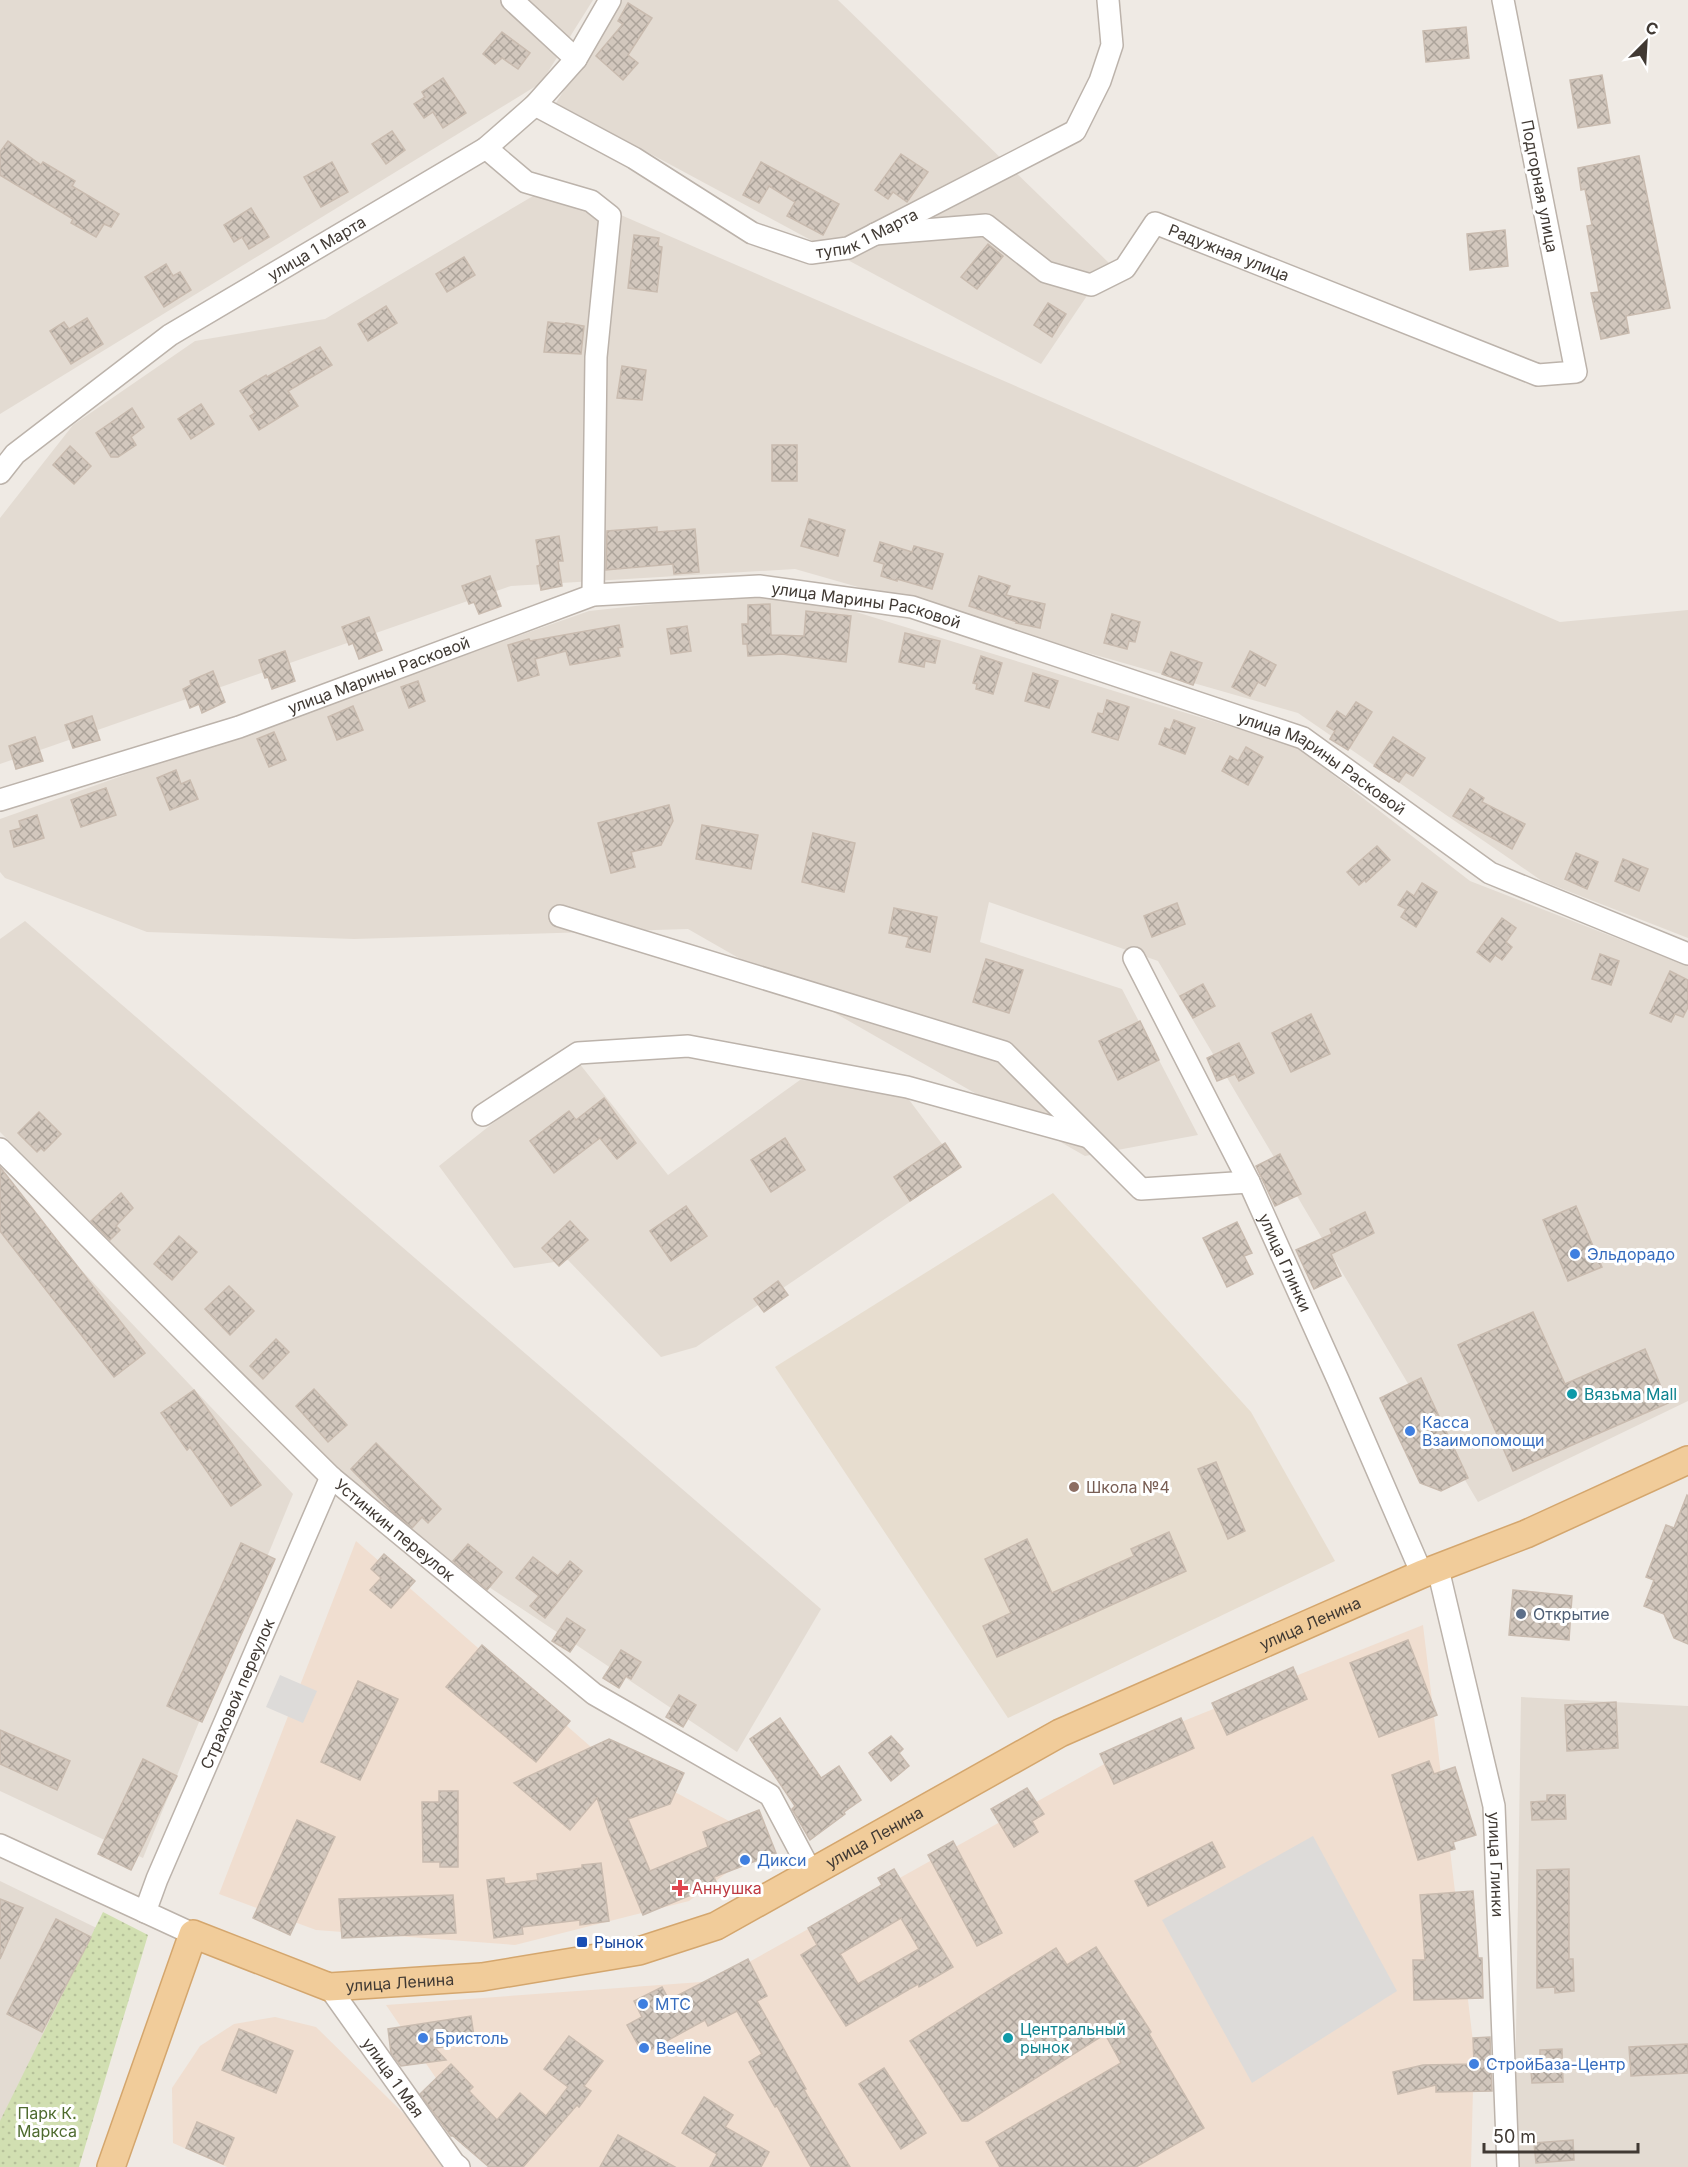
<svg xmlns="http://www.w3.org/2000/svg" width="1688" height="2167" font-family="Inter,sans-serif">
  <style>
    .residential { fill: #e3dbd2 }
    .commercial { fill: #f0ded0 }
    .education { fill: #e7ddcf }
    .park { fill: url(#park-dots) }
    .parking { fill: #dddbd9 }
    .building { fill: url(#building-cross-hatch); stroke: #c9bbaf; stroke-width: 1.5; fill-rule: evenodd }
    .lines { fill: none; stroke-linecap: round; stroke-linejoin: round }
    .minor-casing { stroke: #bcb3ab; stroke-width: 24 }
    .major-casing { stroke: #d4a66d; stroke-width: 30 }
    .minor { stroke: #fff; stroke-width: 21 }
    .major { stroke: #f1cc9a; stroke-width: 27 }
    .shop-dot { fill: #3f7fe0; stroke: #fff; stroke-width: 2 }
    .culture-dot { fill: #0f9aa8; stroke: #fff; stroke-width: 2 }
    .education-dot { fill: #8d6e63; stroke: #fff; stroke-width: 2 }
    .service-dot { fill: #5c6f8a; stroke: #fff; stroke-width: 2 }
    .health-dot { fill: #e0444e; stroke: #fff; stroke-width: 2 }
    .transit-dot { fill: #1a4fb4; stroke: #fff; stroke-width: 2 }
    .labels { text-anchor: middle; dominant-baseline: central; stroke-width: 6; stroke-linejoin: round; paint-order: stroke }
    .street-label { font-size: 16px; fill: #413a34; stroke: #fff }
    .shop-label { font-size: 16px; fill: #366cbe; stroke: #fff; text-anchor: start }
    .culture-label { font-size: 16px; fill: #0d838f; stroke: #fff; text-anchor: start }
    .education-label { font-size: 16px; fill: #785e54; stroke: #fff; text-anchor: start }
    .service-label { font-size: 16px; fill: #4e5e75; stroke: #fff; text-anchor: start }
    .health-label { font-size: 16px; fill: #be3a42; stroke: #fff; text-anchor: start }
    .transit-label { font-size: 16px; fill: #164399; stroke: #fff; text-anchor: start }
    .park-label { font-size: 16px; fill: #4e6b2f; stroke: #fff }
  </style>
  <defs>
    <pattern id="park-dots" width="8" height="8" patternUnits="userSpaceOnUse" patternTransform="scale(1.5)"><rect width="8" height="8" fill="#d1dfb1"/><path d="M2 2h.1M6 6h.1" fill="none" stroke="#b5c099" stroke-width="1.8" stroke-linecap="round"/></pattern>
    <pattern id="building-cross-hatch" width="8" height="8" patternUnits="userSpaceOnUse" patternTransform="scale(1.5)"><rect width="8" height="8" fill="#d2c7bd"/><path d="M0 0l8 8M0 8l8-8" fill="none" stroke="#aca39a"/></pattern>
  </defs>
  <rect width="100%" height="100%" fill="#efeae4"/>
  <g class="residential">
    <path d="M0,0H593L541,83L0,414Z"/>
    <path d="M620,0H838L1109,263L1041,364L556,103Z"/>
    <path d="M545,189L607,209L1560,622L1688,610V938L1542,881L1298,713L795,569L511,586L0,764V518L73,425L195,341L325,319Z"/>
    <path d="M784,590L1297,747L1470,881L1688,966V1401L1478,1502L1158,961L989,902L980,942L1122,989L1198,1135L1085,1156L688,929L354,939L147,932L5,878L0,872V819L589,611Z"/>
    <path d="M25,921L821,1609L737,1752L390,1521L0,1132V939Z"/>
    <path d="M575,1058L668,1175L800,1080L898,1085L960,1168L696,1347L661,1357L568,1260L514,1268L439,1166Z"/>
    <path d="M0,1184L293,1494L143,1858L0,1791Z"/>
    <path d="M1521,1697L1688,1706V2167H1514Z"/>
    <path d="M0,1881L111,1935L0,2141Z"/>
  </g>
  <g class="commercial">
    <path d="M356,1541L591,1747L768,1842L689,1901L515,1945L316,1930L219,1894Z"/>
    <path d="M1423,1625L1474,2050L1471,2167H517L481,2144L386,2005L715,1981L1176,1724Z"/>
    <path d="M275,2017L316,2027L458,2167H227L173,2143L172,2088L200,2046L234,2024Z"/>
  </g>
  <path class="education" d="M1053,1193L1251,1412L1335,1561L1008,1718L775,1367Z"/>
  <path class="park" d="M103,1912L148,1935L79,2167H0V2121Z"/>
  <g class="parking">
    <path d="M280,1675L317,1691L303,1723L266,1707Z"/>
    <path d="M1313,1836L1397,1991L1252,2083L1162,1920Z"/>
  </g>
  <g class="building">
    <path d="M628,3L652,18L628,55L638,63L623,80L596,56L623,24L618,21Z"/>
    <path d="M1466,27L1469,58L1426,62L1423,31Z"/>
    <path d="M502,32L530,53L518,69L502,58L495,64L483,54Z"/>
    <path d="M1602,75L1610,123L1578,128L1570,80Z"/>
    <path d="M443,78L466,113L443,128L433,112L424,118L414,104L425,97L422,92Z"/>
    <path d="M392,131L405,150L386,164L372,144Z"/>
    <path d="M8,141L41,165L43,162L75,181L72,186L119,214L111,227L104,224L96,237L71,223L73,219L0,175V152Z"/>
    <path d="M901,154L928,172L907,202L893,192L888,199L875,190Z"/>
    <path d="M1639,156L1670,308L1626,316L1629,333L1601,339L1591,293L1599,292L1587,226L1592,225L1585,189L1581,190L1578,168Z"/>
    <path d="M332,162L348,192L321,207L304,177Z"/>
    <path d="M761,162L839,204L823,235L787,216L795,202L769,186L759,203L743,195Z"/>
    <path d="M251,208L269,237L249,249L242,237L234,242L224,225Z"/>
    <path d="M1505,230L1508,266L1470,270L1467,234Z"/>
    <path d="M634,235L659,238L658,246L662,247L657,292L628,288Z"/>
    <path d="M988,244L1003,256L977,289L961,277Z"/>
    <path d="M464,257L475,275L447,292L436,274Z"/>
    <path d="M166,264L173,276L180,272L191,290L164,307L145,277Z"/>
    <path d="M1048,303L1066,314L1052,337L1034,325Z"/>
    <path d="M386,306L397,323L368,341L358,324Z"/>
    <path d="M87,318L103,344L71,364L50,331L64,322L69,329Z"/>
    <path d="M548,322L566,324V323L584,326L581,354L544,352Z"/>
    <path d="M320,347L332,365L288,391L298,406L259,430L250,416L255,413L240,391L266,375L267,377Z"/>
    <path d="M622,366L646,370L642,400L617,398Z"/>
    <path d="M201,404L214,424L191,439L178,419Z"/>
    <path d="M132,408L144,427L131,437L136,445L118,457H111L96,433Z"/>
    <rect x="772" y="445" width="25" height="36"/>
    <path d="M70,446L91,466L74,484L53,465Z"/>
    <path d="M809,519L845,530L838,556L801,546Z"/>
    <path d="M657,527V532L695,529L699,572L674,574L673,564L606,570L607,531Z"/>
    <path d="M559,536L563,561H558L562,586L541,590L537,566L540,565L536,540Z"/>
    <path d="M880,542L912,552L914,546L943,554L932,589L897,579V581L881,576L884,564L874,561Z"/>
    <path d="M490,576L501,606L479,614L474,602L469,604L462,586Z"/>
    <path d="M979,576L1010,586L1006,595L1045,604L1040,628L1016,623L1017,622L969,606Z"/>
    <path d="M770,604L771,635L804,636L806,611L851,616L846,662L782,654L748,656L747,644H743L742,624H748V605Z"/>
    <path d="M1112,614L1140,622L1135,642L1129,641L1127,649L1104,643Z"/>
    <path d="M369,617L382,650L359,659L353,643L349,645L342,627Z"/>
    <path d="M619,625L623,647L618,648L620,656L570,665L566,651L535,659L539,675L518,681L508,645L529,639L530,641Z"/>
    <path d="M687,626L691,651L671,654L667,629Z"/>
    <path d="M905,633L940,641L935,663L925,661L924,667L899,662Z"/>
    <path d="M285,651L295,681L272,689L268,677L265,678L259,660Z"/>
    <path d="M1250,651L1276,665L1265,686L1258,682L1250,696L1232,687Z"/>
    <path d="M1171,652L1202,663L1193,685L1162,674Z"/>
    <path d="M981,656L1002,663L993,694L976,689L977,684L973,683Z"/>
    <path d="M213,671L225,702L202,713L199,704L190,708L183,689L191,685L190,681Z"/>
    <path d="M1033,673L1058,681L1049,708L1025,701Z"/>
    <path d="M418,681L425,701L409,708L401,687Z"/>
    <path d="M1107,700L1129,707L1118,740L1092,732L1098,713L1103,714Z"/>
    <path d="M1356,702L1372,712L1348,750L1330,739L1335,731L1327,726L1337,711L1346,717Z"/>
    <path d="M353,706L363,730L337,740L328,717Z"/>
    <path d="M92,716L100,740L73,748L65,725Z"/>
    <path d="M1174,720L1195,728L1185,754L1159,744L1165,728L1170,730Z"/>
    <path d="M274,732L286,760L269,767L257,739Z"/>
    <path d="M35,737L43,761L16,769L9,746Z"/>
    <path d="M1393,737L1425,758L1413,776L1406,772L1399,782L1374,766Z"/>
    <path d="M1246,747L1263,757L1248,785L1222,771L1230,756L1238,761Z"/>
    <path d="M176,770L181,784L190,780L198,799L170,810L157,778Z"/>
    <path d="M106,788L116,815L81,827L71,800Z"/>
    <path d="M1470,789L1484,798L1482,802L1525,824L1512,849L1453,816Z"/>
    <path d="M669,805L673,821L661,845L631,852L635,867L611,873L598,823Z"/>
    <path d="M37,815L44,838L14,847L10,831L21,828L19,821Z"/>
    <path d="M702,825L758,835L751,869L696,859Z"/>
    <path d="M813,833L855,843L844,892L802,882Z"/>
    <path d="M1377,846L1390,860L1366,882L1365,880L1359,885L1347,872Z"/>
    <path d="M1576,853L1598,862L1587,889L1565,879Z"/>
    <path d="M1623,859L1648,869L1639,891L1615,881Z"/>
    <path d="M1422,883L1437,892L1416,927L1401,917L1406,909L1398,905L1407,891L1414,896Z"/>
    <path d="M1177,903L1185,924L1152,937L1144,916Z"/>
    <path d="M894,908L937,917L930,952L906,947L909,937L889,933Z"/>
    <path d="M1502,918L1516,928L1506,942L1512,947L1502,960L1495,955L1490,962L1477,952Z"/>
    <path d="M1600,954L1619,961L1611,985L1592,979Z"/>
    <path d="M986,959L1023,970L1009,1013L973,1002Z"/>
    <path d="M1670,971L1688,980V1007L1683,1017L1675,1014L1671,1022L1650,1013Z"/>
    <path d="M1203,984L1215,1006L1193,1018L1180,996Z"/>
    <path d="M1311,1014L1330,1054L1291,1072L1272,1033Z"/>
    <path d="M1140,1021L1159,1060L1118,1080L1099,1041Z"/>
    <path d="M1239,1043L1254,1073L1239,1081L1235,1074L1217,1081L1207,1058Z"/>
    <path d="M604,1098L636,1143L617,1159L600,1138L554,1173L530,1141L569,1111L576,1120Z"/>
    <path d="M39,1112L61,1134L44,1151L41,1148L37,1152L18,1133Z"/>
    <path d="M785,1138L805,1170L771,1192L751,1160Z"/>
    <path d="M945,1143L961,1167L910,1201L894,1177Z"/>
    <path d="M1280,1154L1301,1194L1275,1206L1256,1166Z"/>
    <path d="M0,1167L145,1353L114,1377L0,1231Z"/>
    <path d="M121,1193L133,1208L116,1226L120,1230L110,1240L91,1221Z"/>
    <path d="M686,1206L707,1236L671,1261L650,1231Z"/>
    <path d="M1576,1206L1602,1267L1568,1281L1543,1220Z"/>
    <path d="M1365,1212L1374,1233L1331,1254L1341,1276L1314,1289L1296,1250L1332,1234L1330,1229Z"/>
    <path d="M570,1221L588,1240L559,1266L542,1248Z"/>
    <path d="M1237,1222L1252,1253L1244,1256L1253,1274L1227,1287L1203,1238Z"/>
    <path d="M179,1236L197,1252L172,1280L154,1264Z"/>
    <path d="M778,1281L788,1295L764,1312L754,1299Z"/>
    <path d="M229,1286L254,1311L230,1335L205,1309Z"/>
    <path d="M1533,1312L1565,1384L1645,1349L1668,1403L1513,1471L1458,1345Z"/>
    <path d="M276,1339L289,1352L263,1379L250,1366Z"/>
    <path d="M1421,1378L1468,1478L1441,1491L1420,1483L1380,1398Z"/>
    <path d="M314,1389L347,1425L328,1442L296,1406Z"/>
    <path d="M194,1390L261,1485L231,1506L190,1447L187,1450L161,1413Z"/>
    <path d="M376,1443L441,1509L428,1523L422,1517L412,1528L394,1513L351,1469Z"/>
    <path d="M1216,1462L1245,1531L1228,1539L1198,1469Z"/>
    <path d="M1687,1495L1688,1496V1644L1674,1638L1664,1614L1644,1606L1654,1580L1646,1577L1666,1525L1674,1528Z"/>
    <path d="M1169,1532L1186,1571L997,1657L983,1626L1011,1613L985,1559L1027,1539L1052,1593L1134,1556L1131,1549Z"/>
    <path d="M241,1543L275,1559L202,1722L167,1706Z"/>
    <path d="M468,1544L502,1572L487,1590L453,1561Z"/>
    <path d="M384,1554L415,1581L391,1608L370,1590L381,1578L371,1569Z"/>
    <path d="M533,1557L558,1576L570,1561L582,1571L545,1618L530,1606L539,1596L516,1578Z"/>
    <path d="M1513,1590L1572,1596L1569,1640L1509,1635Z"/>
    <path d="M567,1618L585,1630L570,1652L552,1641Z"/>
    <path d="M1408,1640L1437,1715L1379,1737L1350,1663Z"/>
    <path d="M482,1645L570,1721L536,1762L446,1687Z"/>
    <path d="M621,1650L641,1662L631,1679L626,1676L619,1688L603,1678Z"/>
    <path d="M1293,1667L1307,1699L1227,1735L1212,1703Z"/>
    <path d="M358,1681L398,1699L360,1780L321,1762Z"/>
    <path d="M679,1695L696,1705L683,1727L666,1717Z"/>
    <path d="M1616,1702L1618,1748L1567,1751L1565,1705Z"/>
    <path d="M780,1718L821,1778L839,1766L861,1800L844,1812L845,1814L810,1840L792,1809L795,1806L750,1739Z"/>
    <path d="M1181,1718L1194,1748L1114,1784L1100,1754Z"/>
    <path d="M0,1730L70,1761L57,1790L0,1764Z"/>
    <path d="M891,1736L903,1749L899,1753L909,1766L891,1781L869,1753Z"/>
    <path d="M609,1739L684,1773L670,1804L628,1819L650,1871L708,1847L703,1832L759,1810L776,1853L714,1877L717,1884L643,1915L609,1833L597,1798L570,1830L514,1783Z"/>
    <path d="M143,1759L177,1776L131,1870L98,1854Z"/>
    <path d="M1429,1761L1434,1774L1455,1767L1476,1835L1453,1842L1455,1849L1418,1860L1392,1775Z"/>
    <path d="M1027,1788L1044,1814L1032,1821L1038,1832L1014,1847L991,1809Z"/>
    <path d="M439,1791H458V1867H440V1862H423L422,1802H439Z"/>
    <path d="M1547,1795H1565L1566,1819L1532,1820L1531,1802L1547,1801Z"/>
    <path d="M297,1820L335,1837L290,1935L253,1918Z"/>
    <path d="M953,1841L1002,1933L977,1946L928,1855Z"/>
    <path d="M1212,1842L1225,1867L1148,1906L1135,1881Z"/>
    <path d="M601,1863L609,1921L580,1925V1920L522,1927L523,1934L494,1938L487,1880L504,1878L505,1884L538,1880L537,1874L582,1868V1865Z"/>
    <path d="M894,1869L953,1967L919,1987L918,1984L846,2026L801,1955L817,1945L808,1928L882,1885L878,1878ZM901,1918L919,1949L858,1984L840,1954Z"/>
    <path d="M1569,1869V1959H1573L1574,1991L1555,1993V1987L1537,1988V1870Z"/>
    <path d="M1473,1891L1478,1958H1482L1483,1998L1414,2000L1413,1960H1425L1420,1895Z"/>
    <path d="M453,1895L456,1933L342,1938L339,1899Z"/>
    <path d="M0,1899L23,1908L0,1959Z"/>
    <path d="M56,1919L91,1937L42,2032L7,2014Z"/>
    <path d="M1096,1947L1151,2032L1149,2034L1204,2128L1136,2167H1000L986,2142L1121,2063L1105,2034L968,2121H962L910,2041L1056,1948L1067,1965Z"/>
    <path d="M748,1959L767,1996L757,2001L806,2089L804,2090L850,2167H811L777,2106L775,2107L749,2062L762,2054L737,2011L708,2026L705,2020L643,2054L627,2025L642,2017L634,2001L662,1987L669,2000Z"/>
    <path d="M471,2016L475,2043L435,2048L446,2060L401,2066L391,2053L388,2029Z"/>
    <path d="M239,2029L293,2051L276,2093L222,2070Z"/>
    <path d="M569,2036L603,2061L584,2086L591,2091L579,2107L577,2105L523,2167H489L453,2136H451L420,2094L451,2064L473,2087L469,2091L497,2120L520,2093L546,2116L568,2087L544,2069Z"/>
    <path d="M1490,2037L1492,2091L1436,2092V2085L1398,2094L1393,2072L1423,2065L1474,2064L1473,2038Z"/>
    <path d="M1688,2044V2073L1631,2076L1629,2047Z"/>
    <path d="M1562,2049L1563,2082L1532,2083L1530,2058L1540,2057V2050Z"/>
    <path d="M884,2068L926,2133L901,2149L859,2084Z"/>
    <path d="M704,2097L733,2115L725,2127L769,2152L761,2167H710L717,2154L682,2133Z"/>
    <path d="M197,2122L234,2138L223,2164L186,2148Z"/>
    <path d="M618,2135L675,2167H600Z"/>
    <path d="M1573,2140L1574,2160L1536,2163L1534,2143Z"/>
  </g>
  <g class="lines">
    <g class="minor-casing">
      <g id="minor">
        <path d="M512,0L576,59"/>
        <path id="s1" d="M535,105L634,158L752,233L811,253L848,248L1075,131L1100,81L1112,45L1108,0"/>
        <path d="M486,148L526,182L591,201L610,216L596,357L593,595"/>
        <path id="s2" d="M875,234L986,225L1046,272L1091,285L1125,268L1155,223L1538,375L1576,372L1503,0"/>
        <path id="s3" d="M0,473L15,454L170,335L486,148L535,105L576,59L610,0"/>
        <path id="s4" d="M0,800L239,727L593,595L759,586L912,607L1303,738L1490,873L1688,954"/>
        <path d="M560,916L1004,1052L1141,1189L1249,1182"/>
        <path id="s5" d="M1134,958L1249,1182L1338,1380L1422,1574"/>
        <path d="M483,1115L578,1053L688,1046L907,1087L1088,1137"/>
        <path id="s6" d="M0,1149L331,1477L594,1694L770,1795L811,1872"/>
        <path id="s7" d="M1438,1569L1494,1806L1508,2167"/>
        <path d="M0,1845L193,1934"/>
        <path id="s8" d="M145,1912L157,1879L331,1477"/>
        <path id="s9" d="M329,1987L454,2163L459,2167"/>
      </g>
    </g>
    <g class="major-casing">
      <g id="major">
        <path id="s10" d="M111,2167L193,1934L329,1987L482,1977L639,1951L716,1926L1060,1733L1422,1574L1526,1534L1688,1460"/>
      </g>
    </g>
    <use href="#minor" class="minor"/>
    <use href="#major" class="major"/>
  </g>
  <g class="shop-dot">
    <circle cx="1575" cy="1254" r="6"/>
    <circle cx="1410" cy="1431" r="6"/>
    <circle cx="745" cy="1860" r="6"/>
    <circle cx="643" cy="2004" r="6"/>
    <circle cx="423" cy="2038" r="6"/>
    <circle cx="644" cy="2048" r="6"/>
    <circle cx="1474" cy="2064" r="6"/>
  </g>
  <g class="culture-dot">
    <circle cx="1572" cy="1394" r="6"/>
    <circle cx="1008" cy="2038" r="6"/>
  </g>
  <circle class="education-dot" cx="1074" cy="1487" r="6"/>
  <circle class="service-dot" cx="1521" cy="1614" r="6"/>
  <path class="health-dot" d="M677 1879h6v6h6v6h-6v6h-6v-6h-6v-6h6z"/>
  <rect class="transit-dot" x="576" y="1936" width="12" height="12" rx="3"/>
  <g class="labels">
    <g class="street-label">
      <text transform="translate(1540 186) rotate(79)">Подгорная улица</text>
      <text stroke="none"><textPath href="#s1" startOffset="374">тупик 1 Марта</textPath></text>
      <text stroke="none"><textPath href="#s3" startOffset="390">улица 1 Марта</textPath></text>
      <text stroke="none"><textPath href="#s2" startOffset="406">Радужная улица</textPath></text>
      <text stroke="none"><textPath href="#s4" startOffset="903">улица Марины Расковой</textPath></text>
      <text stroke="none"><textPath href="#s4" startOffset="399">улица Марины Расковой</textPath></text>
      <text stroke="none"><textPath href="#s4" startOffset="1389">улица Марины Расковой</textPath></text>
      <text stroke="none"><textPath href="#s5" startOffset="340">улица Глинки</textPath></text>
      <text stroke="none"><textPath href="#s6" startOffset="549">Устинкин переулок</textPath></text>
      <text stroke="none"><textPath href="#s10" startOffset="1454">улица Ленина</textPath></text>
      <text stroke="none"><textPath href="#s8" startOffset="237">Страховой переулок</textPath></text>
      <text stroke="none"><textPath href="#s10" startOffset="968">улица Ленина</textPath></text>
      <text stroke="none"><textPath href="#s7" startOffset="302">улица Глинки</textPath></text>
      <text stroke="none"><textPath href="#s10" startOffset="464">улица Ленина</textPath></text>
      <text stroke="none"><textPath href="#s9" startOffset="111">улица 1 Мая</textPath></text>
    </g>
    <g class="shop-label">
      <text x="1587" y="1254">Эльдорадо</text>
      <text x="1422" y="1422">Касса<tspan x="1422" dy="18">Взаимопомощи</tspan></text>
      <text x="757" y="1860">Дикси</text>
      <text x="655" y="2004">МТС</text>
      <text x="435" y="2038">Бристоль</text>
      <text x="656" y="2048">Beeline</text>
      <text x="1486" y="2064">СтройБаза-Центр</text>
    </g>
    <g class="culture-label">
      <text x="1584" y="1394">Вязьма Mall</text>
      <text x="1020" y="2029">Центральный<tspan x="1020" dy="18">рынок</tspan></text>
    </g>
    <g class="education-label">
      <text x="1086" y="1487">Школа №4</text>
    </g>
    <g class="service-label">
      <text x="1533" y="1614">Открытие</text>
    </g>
    <g class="health-label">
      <text x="692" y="1888">Аннушка</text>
    </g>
    <g class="transit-label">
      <text x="594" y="1942">Рынок</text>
    </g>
    <g class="park-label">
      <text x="47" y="2113">Парк К.<tspan x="47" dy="18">Маркса</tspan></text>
    </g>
  </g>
  <g transform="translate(1646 42) rotate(24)" stroke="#ffffff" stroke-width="4.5" paint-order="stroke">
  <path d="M0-4.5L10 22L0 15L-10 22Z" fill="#413a34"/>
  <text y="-9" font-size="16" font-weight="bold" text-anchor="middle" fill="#413a34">С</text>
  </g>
  <path d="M1484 2143v9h154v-9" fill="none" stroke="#413a34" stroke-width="3"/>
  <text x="1493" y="2143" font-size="18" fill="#413a34" stroke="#ffffff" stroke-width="4.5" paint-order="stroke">50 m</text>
</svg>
